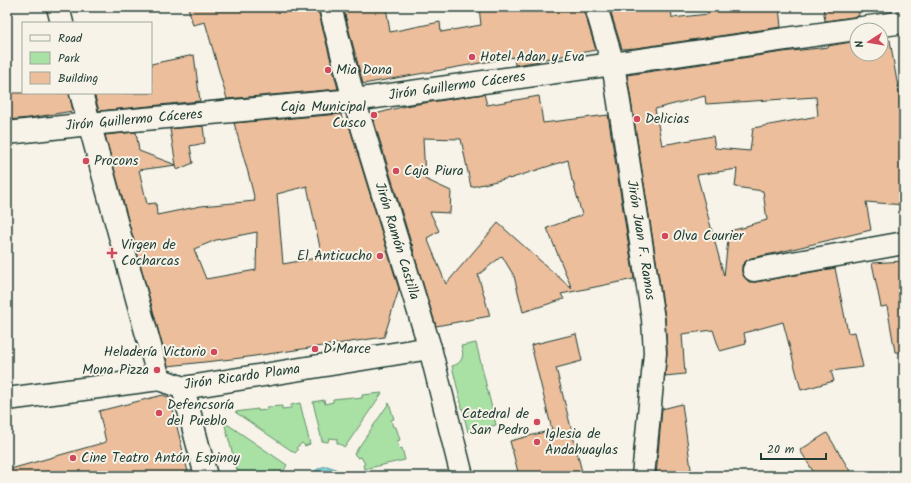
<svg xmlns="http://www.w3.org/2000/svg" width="911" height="483" font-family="Kalam,sans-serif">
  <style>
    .green { fill: #a9e0a4; stroke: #648e6c }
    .water { fill: #7ecfd9; stroke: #589597 }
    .building { fill: #ecbe9c; stroke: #1f3d34; fill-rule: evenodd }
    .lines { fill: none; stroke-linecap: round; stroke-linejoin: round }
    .minor-casing { stroke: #1f3d34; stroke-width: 25 }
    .minor { stroke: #f7f3e8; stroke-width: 22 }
    .poi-dot { fill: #d1495b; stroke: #f7f3e8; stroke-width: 1.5 }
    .labels { text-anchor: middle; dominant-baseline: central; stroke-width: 4; stroke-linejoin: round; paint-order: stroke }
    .poi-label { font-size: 14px; fill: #1f3d34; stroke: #f7f3e8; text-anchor: start }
    .street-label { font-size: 14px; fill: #1f3d34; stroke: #f7f3e8 }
  </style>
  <rect width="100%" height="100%" fill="#f7f3e8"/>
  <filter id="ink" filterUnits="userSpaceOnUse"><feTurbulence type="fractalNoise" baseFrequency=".025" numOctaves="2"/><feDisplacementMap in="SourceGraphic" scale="8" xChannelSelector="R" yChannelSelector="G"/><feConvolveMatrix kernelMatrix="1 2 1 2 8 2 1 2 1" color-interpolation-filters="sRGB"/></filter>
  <g filter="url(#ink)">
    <g class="green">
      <path d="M476,343L496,425L468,432L452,366C462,364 465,355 461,346Z"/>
      <path d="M382,393L345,447L337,443V439L329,438L328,442L322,441L313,402L324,400L325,404L333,402V399L353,397L354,399L362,398V395Z"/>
      <path d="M300,403L310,444L305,446L302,443L296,448L298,450L295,453L235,412L258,409V411L266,410L267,407L282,406V409L291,408V405Z"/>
      <path d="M389,403L394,419L391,420L393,427H396L400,440L397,441L399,449L402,448L405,460L364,469L363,465L365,464L361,457L358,458L354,454Z"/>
      <path d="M224,422L287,465L283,472H280V476H239L235,463L238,462L236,454L233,455Z"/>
    </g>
    <path class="water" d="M327,466C334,468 339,470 343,476H310C315,470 320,467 327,466Z"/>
    <g class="building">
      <path d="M188,7H318V10L338,89L227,99L205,22L193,25Z"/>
      <path d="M343,7H386L390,32L440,22L441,32L481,25L479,7H584V11L596,50L539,60V61L534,62L515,65L514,57L363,84Z"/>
      <path d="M609,7H671L672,18L708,14V7H779L781,27L636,48L622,49Z"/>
      <path d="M823,7H858L859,16L825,21Z"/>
      <path d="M890,40L897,82H898L904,145V205L866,202L871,230L776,253L751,258L746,261L742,265V272L745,278L749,282H756L835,268L848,333L855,332L863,367L831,371L834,381L801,390L783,322L744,333L746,344L720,351L713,330L682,334L685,374L665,376L667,352L665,317L627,75L783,52L829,47L828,46L857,41V54H881V41ZM705,96L706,104L816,97L818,116L753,128L750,151L715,148L713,136L662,145L655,109ZM737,169L735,187L763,191L767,220L746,226V227L729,231L724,276L697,175Z"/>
      <path d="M194,55L200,101L99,111L94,93H151V64Z"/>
      <path d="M7,93H69L73,111L29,118L7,120Z"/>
      <path d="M484,94L487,105L539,96L543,123L608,115L634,279L561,294L564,299L523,312L514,276L502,256L478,275L490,316L436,326L416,261L412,244V246L372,115L405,106ZM423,138L461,139L471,187L509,178V179L568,160L572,181H573L582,215L547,228L572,289L498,223L446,284L427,238L439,231L430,212L450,213L451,191L425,179Z"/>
      <path d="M341,114L343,123L348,122L399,289L384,337L241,358L168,366L105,135L136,132L139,151L176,165L170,129L203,126L205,143L190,146L193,163L177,170L176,165L139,170L147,204L156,203L157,215L201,206L255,201L249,176L234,123ZM307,186L322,257L283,264L277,194ZM257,232L256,270L206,279L194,249L216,240Z"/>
      <path d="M904,261V352H895L887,306L881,307L872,263Z"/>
      <path d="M576,334L582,361L556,368L583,476H519L510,441L552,430L531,345Z"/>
      <path d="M163,395L170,398L189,476H7V470L106,442L99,411Z"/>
      <path d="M682,404L692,476H656L662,409Z"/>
      <path d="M827,433L853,476H816L800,450Z"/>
    </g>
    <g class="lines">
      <g class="minor-casing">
        <g id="minor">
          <path d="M58,7L62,23"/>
          <path d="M330,7L354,100L430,348L462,476"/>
          <path d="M596,7L613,64L653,319L655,353L643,476"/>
          <path d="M81,93L159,379"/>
          <path d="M7,133L89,124L354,100L613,64L904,22"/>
          <path d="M754,270L904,243"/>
          <path d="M183,388L206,476"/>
          <path d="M7,399L159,379L183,388L430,348"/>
        </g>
      </g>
      <use href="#minor" class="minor"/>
    </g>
  </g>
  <g class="poi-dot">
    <circle cx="472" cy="57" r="4"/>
    <circle cx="328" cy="70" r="4"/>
    <circle cx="374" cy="115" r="4"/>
    <circle cx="637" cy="119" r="4"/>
    <circle cx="86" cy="161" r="4"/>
    <circle cx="396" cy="171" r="4"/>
    <circle cx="665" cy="236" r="4"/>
    <path d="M110 247h4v4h4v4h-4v4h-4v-4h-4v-4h4z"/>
    <circle cx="380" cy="256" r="4"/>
    <circle cx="315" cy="349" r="4"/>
    <circle cx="214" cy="352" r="4"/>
    <circle cx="157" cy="370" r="4"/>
    <circle cx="159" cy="413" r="4"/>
    <circle cx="537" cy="422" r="4"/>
    <circle cx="537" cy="442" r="4"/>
    <circle cx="73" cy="458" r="4"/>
  </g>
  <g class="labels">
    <g class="poi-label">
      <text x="480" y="57">Hotel Adan y Eva</text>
      <text x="336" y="70">Mia Dona</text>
      <text x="366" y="107" text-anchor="end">Caja Municipal<tspan x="366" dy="16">Cusco</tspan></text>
      <text x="645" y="119">Delicias</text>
      <text x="94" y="161">Procons</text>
      <text x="404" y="171">Caja Piura</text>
      <text x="673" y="236">Olva Courier</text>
      <text x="121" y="245">Virgen de<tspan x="121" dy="16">Cocharcas</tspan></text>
      <text x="372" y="256" text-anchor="end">El Anticucho</text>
      <text x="323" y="349">D’Marce</text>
      <text x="206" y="352" text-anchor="end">Heladería Victorio</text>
      <text x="149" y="370" text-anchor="end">Mona Pizza</text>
      <text x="167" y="405">Defencsoría<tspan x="167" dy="16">del Pueblo</tspan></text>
      <text x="529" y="414" text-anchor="end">Catedral de<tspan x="529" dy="16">San Pedro</tspan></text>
      <text x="545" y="434">Iglesia de<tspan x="545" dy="16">Andahuaylas</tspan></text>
      <text x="81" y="458">Cine Teatro Antón Espinoy</text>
    </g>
    <g class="street-label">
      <text transform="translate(457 86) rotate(-8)">Jirón Guillermo Cáceres</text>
      <text transform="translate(134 120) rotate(-5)">Jirón Guillermo Cáceres</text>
      <text transform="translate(641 240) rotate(81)">Jirón Juan F. Ramos</text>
      <text transform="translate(397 241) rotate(73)">Jirón Ramón Castilla</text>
      <text transform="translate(242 377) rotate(-8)">Jirón Ricardo Plama</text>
    </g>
  </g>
  <rect width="911" height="483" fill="none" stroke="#f7f3e8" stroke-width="24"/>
  <rect x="12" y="12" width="887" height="459" fill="none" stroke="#1f3d34" stroke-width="1.5" filter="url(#ink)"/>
  <rect x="22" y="22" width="130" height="72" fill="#f7f3e8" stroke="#a1aaa0"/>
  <rect x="30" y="35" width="20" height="6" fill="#f7f3e8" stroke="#a1aaa0"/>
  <text x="58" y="42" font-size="12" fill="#1f3d34">Road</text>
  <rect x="30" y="52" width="20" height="12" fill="#a9e0a4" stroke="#a1aaa0"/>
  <text x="58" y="62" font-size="12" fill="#1f3d34">Park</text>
  <rect x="30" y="72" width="20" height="12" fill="#ecbe9c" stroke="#a1aaa0"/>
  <text x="58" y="82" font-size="12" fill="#1f3d34">Building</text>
  <g transform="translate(869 42) rotate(258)"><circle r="19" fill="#f7f3e8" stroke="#a1aaa0"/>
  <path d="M0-3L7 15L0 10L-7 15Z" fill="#d1495b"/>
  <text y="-6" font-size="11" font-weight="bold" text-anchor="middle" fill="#1f3d34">N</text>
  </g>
  <path d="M761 453v6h65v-6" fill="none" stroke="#1f3d34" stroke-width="2"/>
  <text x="767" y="453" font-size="12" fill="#1f3d34" stroke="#f7f3e8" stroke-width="3" paint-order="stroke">20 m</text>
</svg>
